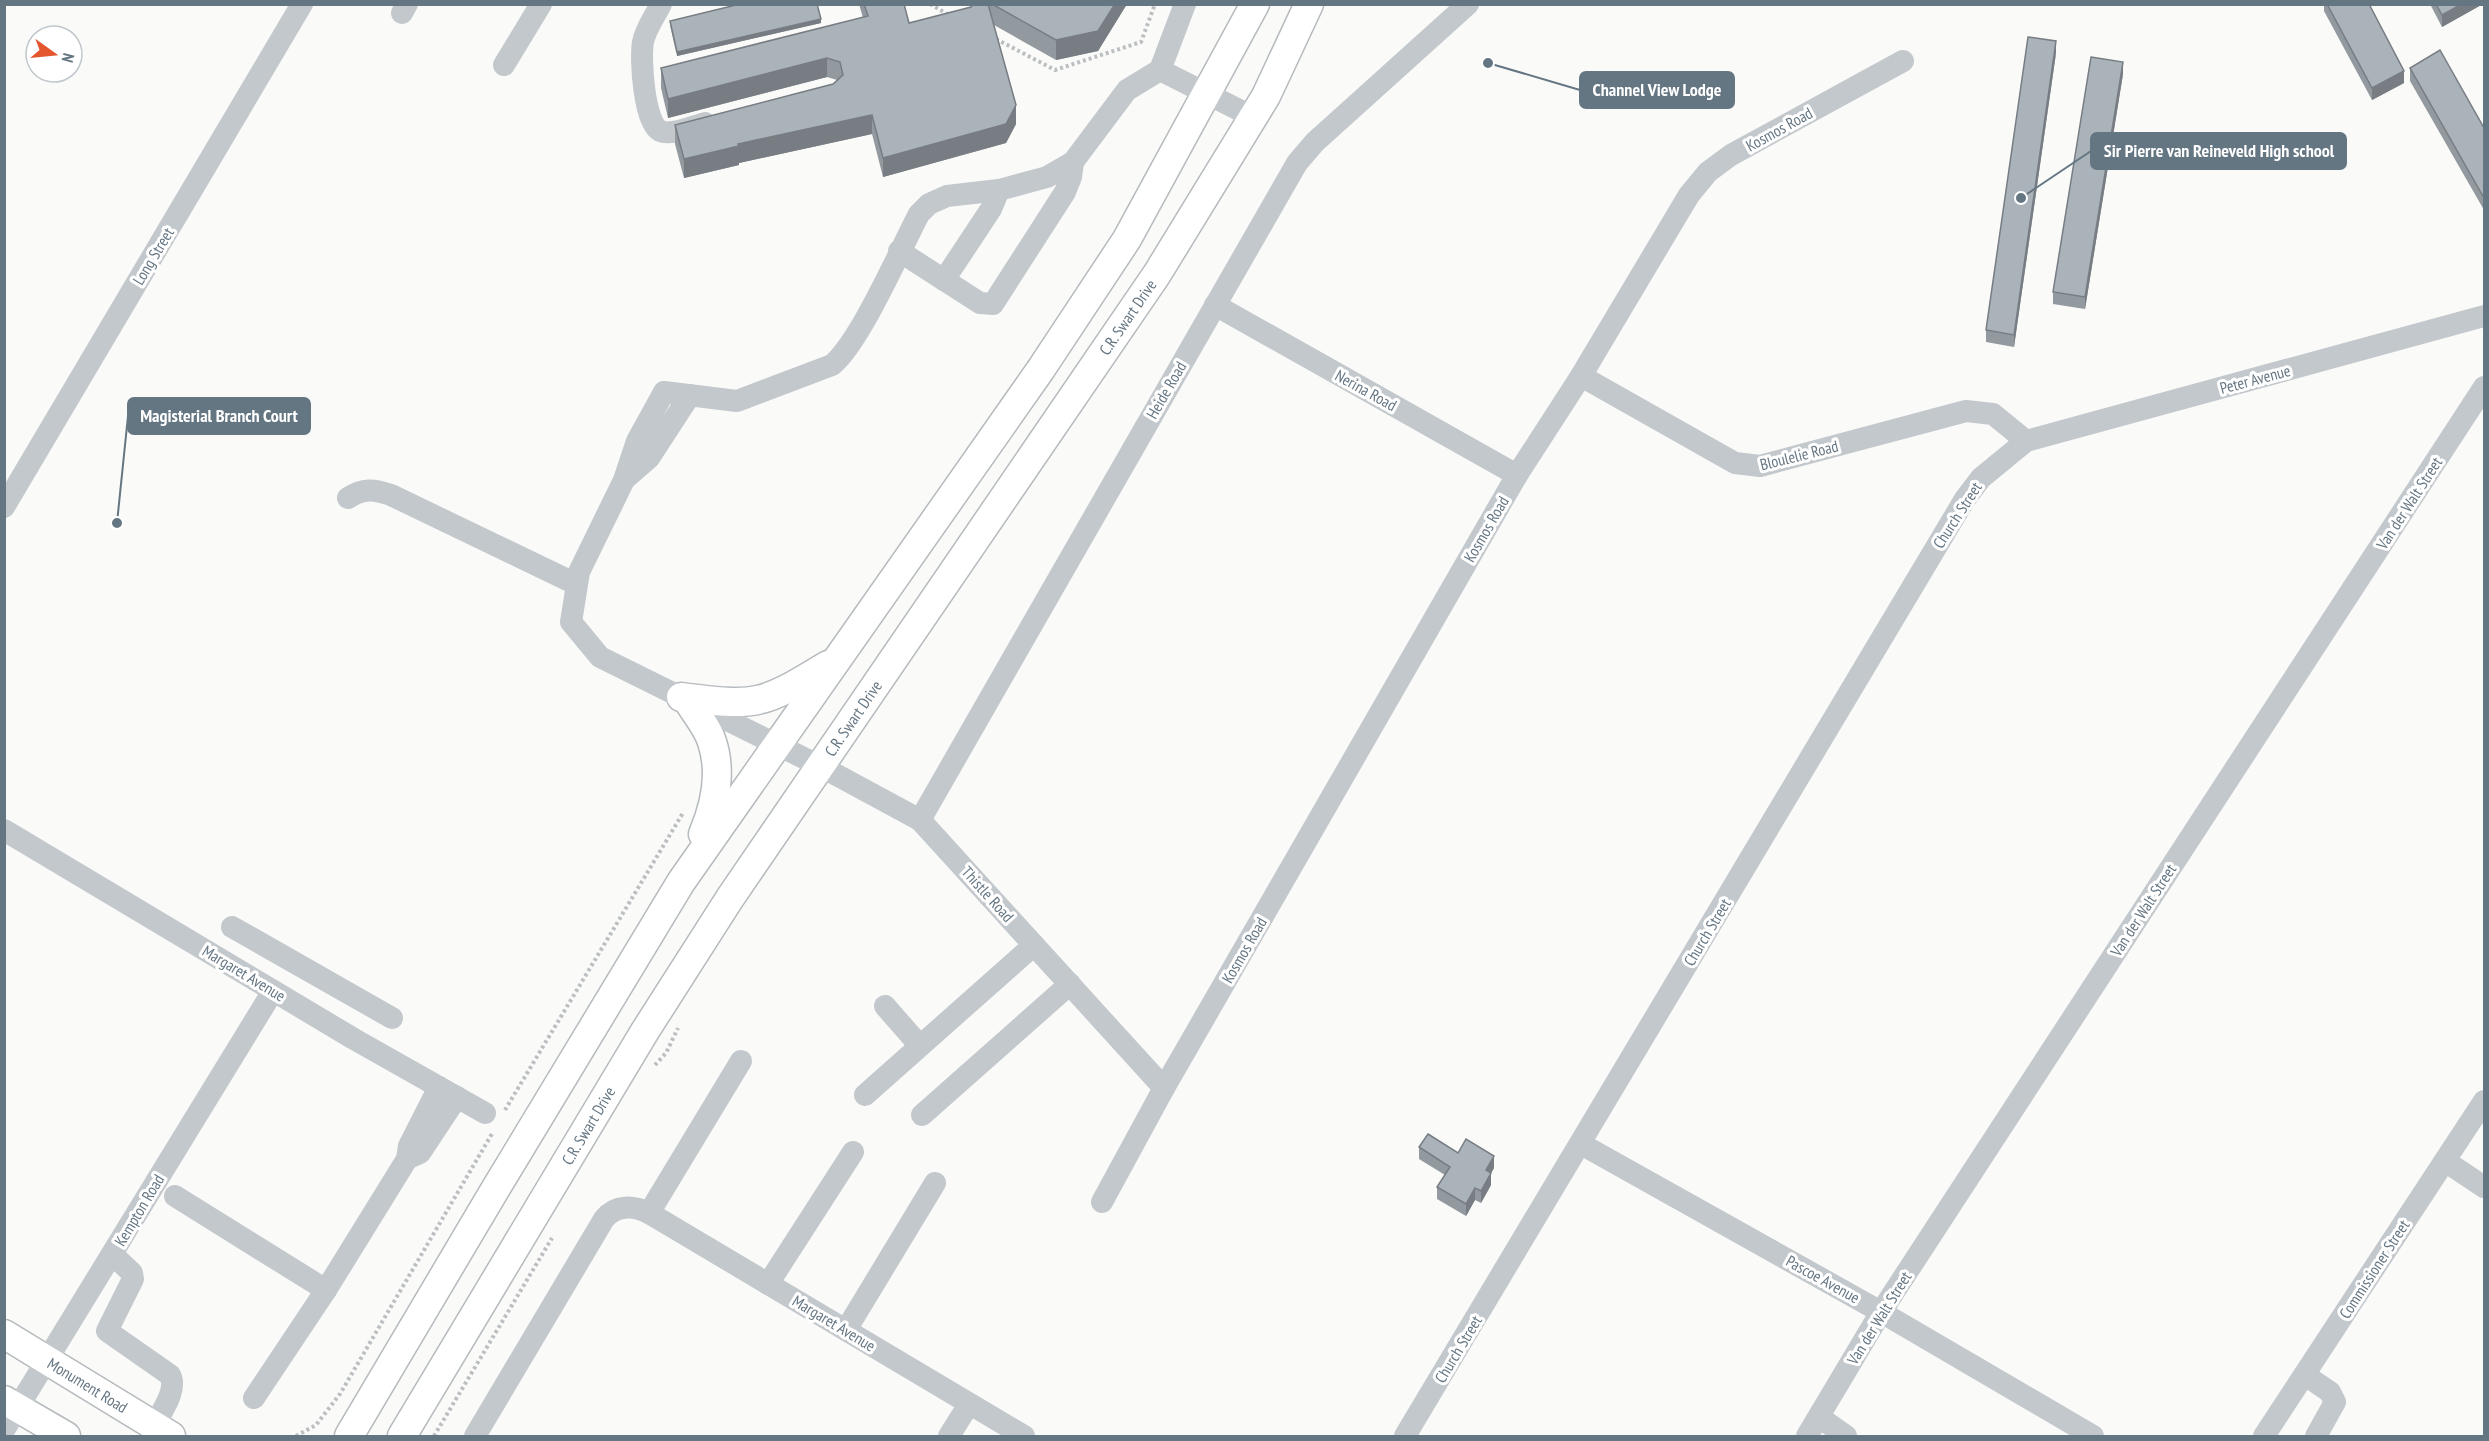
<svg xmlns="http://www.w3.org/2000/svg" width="2489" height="1441" font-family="'PT Sans Narrow',sans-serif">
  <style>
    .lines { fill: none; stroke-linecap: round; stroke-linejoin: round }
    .major-casing { stroke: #b5babe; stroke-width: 31 }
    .path { stroke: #bbbfc2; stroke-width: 4; stroke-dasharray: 3 3; stroke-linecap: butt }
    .minor { stroke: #c3c8cc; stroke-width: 22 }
    .major { stroke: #fff; stroke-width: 28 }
    .wall { fill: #929a9f }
    .shaded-wall { fill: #777d82 }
    .building { fill: #aab3b9; stroke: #777d82; stroke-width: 1.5 }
    .labels { text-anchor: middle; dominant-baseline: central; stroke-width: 6; stroke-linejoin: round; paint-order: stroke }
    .street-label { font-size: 16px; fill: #657683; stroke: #fff }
    .leader { fill: none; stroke: #657683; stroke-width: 2 }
    .callout-dot { fill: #657683; stroke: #fff; stroke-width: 2 }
    .callout { fill: #657683; stroke: #657683; stroke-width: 2 }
    .callout-label { font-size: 18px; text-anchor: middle; font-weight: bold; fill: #fff }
  </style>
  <rect width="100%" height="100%" fill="#fafaf8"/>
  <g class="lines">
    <g class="major-casing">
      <g id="major">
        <path d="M681,697C758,707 762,705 828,665"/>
        <path d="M688,701C696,714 708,728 712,742C722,772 715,806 703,834"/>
        <path id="s1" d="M4,1334L171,1436"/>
        <path d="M4,1400L66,1436"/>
        <path d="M349,1436L493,1193L681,882L1041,369L1127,239L1255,4"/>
        <path id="s2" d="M402,1436L645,1031L730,898L1157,274L1266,96L1309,4"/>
      </g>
    </g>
    <g class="path">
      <path d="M930,4L949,15"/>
      <path d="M996,39L1055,70L1141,42L1155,4"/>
      <path d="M655,1065L666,1053L678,1028"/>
      <path d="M505,1110L683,813"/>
      <path d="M296,1436L316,1425L340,1394L493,1132"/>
      <path d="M434,1436L552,1238"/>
    </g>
    <g class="minor">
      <path d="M661,4C655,16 645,30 643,42C640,59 644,123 660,131C671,136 694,126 705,123"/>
      <path d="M402,13L407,4"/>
      <path d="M504,65L541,4"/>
      <path d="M1160,70L1253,117"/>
      <path d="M899,251L980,303L993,304L1065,192L1071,177L1073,162"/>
      <path d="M944,280L991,209L999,190"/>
      <path d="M1215,305L1517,475"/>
      <path d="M1581,376L1735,463L1760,466L1966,411L1993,414L2026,441"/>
      <path d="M626,478L649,458L690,395"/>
      <path d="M348,498C363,488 374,489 391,495L576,584"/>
      <path d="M4,507L302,4"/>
      <path d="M920,820L1297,163L1315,142L1468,4"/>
      <path d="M4,830L354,1039L485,1113"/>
      <path d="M232,927L392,1018"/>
      <path d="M885,1006L920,1046"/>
      <path d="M1164,1088L920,820L822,767L600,657L571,622L579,572L624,480L637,441L664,392L737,401L832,365C860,342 900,250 919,214L929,204L947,196L999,190L1047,177L1073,162L1127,90L1160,70L1185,4"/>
      <path d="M865,1095L1034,945"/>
      <path d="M922,1115L1070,984"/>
      <path d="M1581,1144L1881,1312L2093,1436"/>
      <path d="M411,1157L420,1153L457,1097"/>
      <path d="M2445,1161L2484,1187"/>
      <path d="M175,1196L326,1290"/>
      <path d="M1102,1202L1164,1088L1517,475L1581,376L1689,195L1708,172L1731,155L1903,61"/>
      <path d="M649,1213L741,1061"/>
      <path d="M112,1254L132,1273L133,1279L107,1331L170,1375C178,1390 161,1412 154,1426"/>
      <path d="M768,1284L853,1152"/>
      <path d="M846,1330L935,1183"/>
      <path d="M2305,1375L2330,1392L2335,1402L2316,1436"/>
      <path d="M254,1398L326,1290L407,1159L409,1146L439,1087"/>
      <path d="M1819,1417L1846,1436"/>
      <path d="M4,1430L273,991"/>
      <path d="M475,1436L604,1219C615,1205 633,1205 649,1213L1024,1436"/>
      <path d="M949,1436L969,1404"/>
      <path d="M1405,1436L1965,499L1981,478L2026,441L2484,316"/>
      <path d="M1807,1436L1881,1312L2484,387"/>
      <path d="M2264,1436L2484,1101"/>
    </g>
    <use href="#major" class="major"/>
  </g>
  <g class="wall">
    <path d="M859,4H904L909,23L971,7L973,4H1127L1098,51L1056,60L994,25L1016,124L1006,143L883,177L872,134L739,163V165L684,178L675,144V125L833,84L837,80L827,77L668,118L661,88V68L863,18Z"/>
    <path d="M2324,4H2369L2404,83L2372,100L2324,11Z"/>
    <path d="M2430,4H2483L2442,27Z"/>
    <path d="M670,21L821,23L677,56L670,25Z"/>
    <path d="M2056,53L2014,347L1986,342V330Z"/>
    <path d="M2410,68L2484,128V210L2410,81Z"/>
    <path d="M2123,74L2085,309L2053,304V292Z"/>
    <path d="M1419,1147L1458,1153L1494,1168L1491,1173V1185L1481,1203L1475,1200L1466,1216L1437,1199V1187L1445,1175L1419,1159Z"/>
  </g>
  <g class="shaded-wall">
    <path d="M1115,4H1127L1098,51L1056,60V40Z"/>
    <path d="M2462,4H2483L2442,27V15Z"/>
    <path d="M821,19V23L677,56V52Z"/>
    <path d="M2056,41V53L2014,347V335Z"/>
    <path d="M827,58V77L668,118V99Z"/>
    <path d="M2123,62V74L2085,309V297Z"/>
    <path d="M2404,71V83L2372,100V88Z"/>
    <path d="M1016,105V124L1006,143L883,177V158Z"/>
    <path d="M872,115V134L739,163V165L684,178V159L738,144Z"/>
    <path d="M1494,1156V1168L1486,1182V1170Z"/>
    <path d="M1491,1173V1185L1481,1203V1191Z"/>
    <path d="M1475,1188V1200L1466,1216V1204Z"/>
  </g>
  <g class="building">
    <path d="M740,4H817L821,19L677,52L670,21Z"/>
    <path d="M864,4H904L909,23L971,7L973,4H988L1016,105L1006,124L883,158L872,115L738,144L739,146L684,159L675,125L833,84L843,75L840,62L827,58L668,99L661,68L868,16Z"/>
    <path d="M992,4H1115L1098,31L1056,40Z"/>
    <path d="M2327,4H2369L2404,71L2372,88Z"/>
    <path d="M2436,4H2462L2442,15Z"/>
    <path d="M2028,37L2056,41L2014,335L1986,330Z"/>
    <path d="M2440,50L2484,128V198L2410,68Z"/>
    <path d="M2091,57L2123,62L2085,297L2053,292Z"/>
    <path d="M1428,1134L1458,1153L1466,1139L1494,1156L1486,1170L1491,1173L1481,1191L1475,1188L1466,1204L1437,1187L1450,1167L1419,1147Z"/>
  </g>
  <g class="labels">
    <g class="street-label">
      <text transform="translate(1779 129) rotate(-29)">Kosmos Road</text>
      <text transform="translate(153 256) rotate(-59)">Long Street</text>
      <text stroke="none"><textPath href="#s2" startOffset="1334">C.R. Swart Drive</textPath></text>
      <text transform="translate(2255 379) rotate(-15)">Peter Avenue</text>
      <text transform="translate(1166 390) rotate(-60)">Heide Road</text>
      <text transform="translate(1366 390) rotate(29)">Nerina Road</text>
      <text transform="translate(1799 455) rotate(-14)">Bloulelie Road</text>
      <text transform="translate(2409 503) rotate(-57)">Van der Walt Street</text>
      <text transform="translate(1957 515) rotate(-57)">Church Street</text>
      <text transform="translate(1486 529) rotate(-60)">Kosmos Road</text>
      <text stroke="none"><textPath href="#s2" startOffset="848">C.R. Swart Drive</textPath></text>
      <text transform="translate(988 894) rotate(48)">Thistle Road</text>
      <text transform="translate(2143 910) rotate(-57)">Van der Walt Street</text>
      <text transform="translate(1707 932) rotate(-59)">Church Street</text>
      <text transform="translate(1244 950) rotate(-60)">Kosmos Road</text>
      <text transform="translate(244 973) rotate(31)">Margaret Avenue</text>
      <text stroke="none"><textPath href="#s2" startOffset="362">C.R. Swart Drive</textPath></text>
      <text transform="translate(139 1210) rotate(-59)">Kempton Road</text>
      <text transform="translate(2374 1269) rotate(-57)">Commissioner Street</text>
      <text transform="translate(1823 1279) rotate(29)">Pascoe Avenue</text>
      <text transform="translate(1879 1318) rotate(-58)">Van der Walt Street</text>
      <text transform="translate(834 1323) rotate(31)">Margaret Avenue</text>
      <text transform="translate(1458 1349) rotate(-59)">Church Street</text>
      <text stroke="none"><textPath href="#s1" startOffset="98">Monument Road</textPath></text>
    </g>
  </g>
  <path class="leader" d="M1488 63L1580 90M2021 198L2091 151M117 523L128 416"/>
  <g class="callout-dot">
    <circle cx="1488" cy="63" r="6"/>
    <circle cx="2021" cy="198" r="6"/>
    <circle cx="117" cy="523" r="6"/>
  </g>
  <g class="callout">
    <rect x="1580" y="72" width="154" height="36" rx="6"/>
    <rect x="2091" y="133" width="255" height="36" rx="6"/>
    <rect x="128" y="398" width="182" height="36" rx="6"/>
  </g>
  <g class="callout-label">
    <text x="1657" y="96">Channel View Lodge</text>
    <text x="2219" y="157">Sir Pierre van Reineveld High school</text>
    <text x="219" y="422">Magisterial Branch Court</text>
  </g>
  <rect width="2489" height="1441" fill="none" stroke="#657683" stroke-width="12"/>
  <g transform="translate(54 54) rotate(105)"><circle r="28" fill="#ffffff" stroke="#c1c8cd" stroke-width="1.5"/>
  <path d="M0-4.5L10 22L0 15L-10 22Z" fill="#e4572e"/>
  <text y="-9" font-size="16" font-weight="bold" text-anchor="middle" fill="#657683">N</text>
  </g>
</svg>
